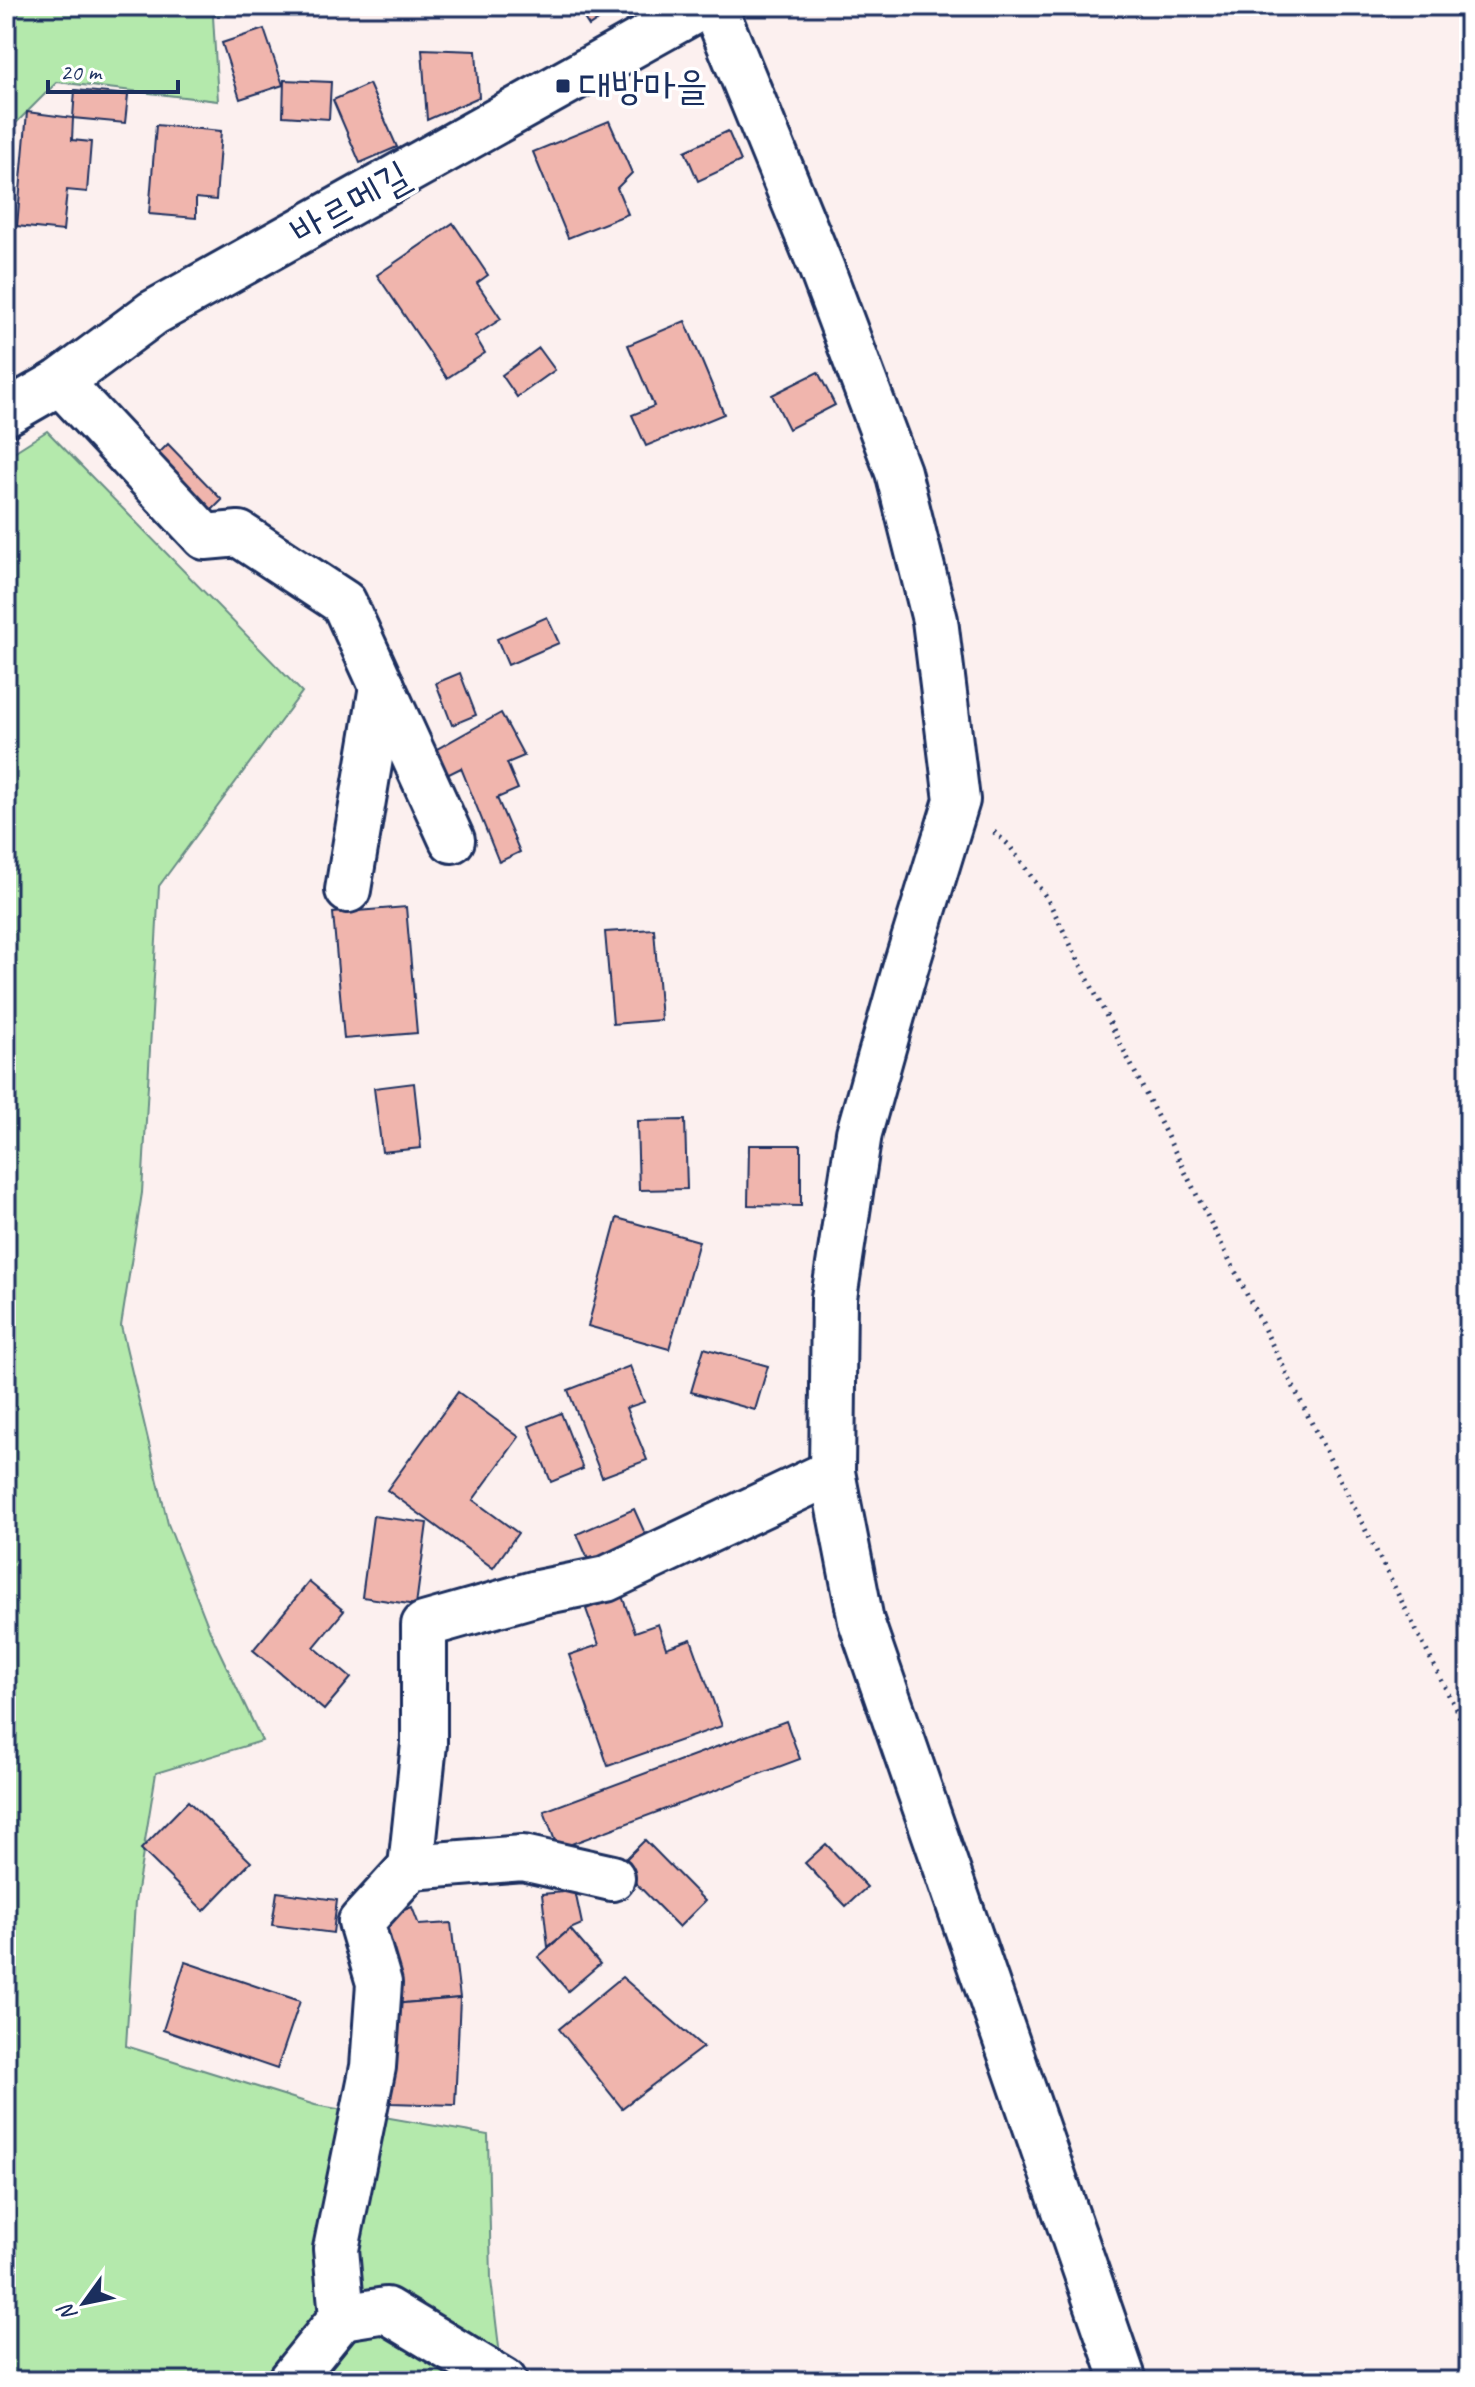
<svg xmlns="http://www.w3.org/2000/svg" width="1475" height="2387" font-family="Caveat,'Poor Story',sans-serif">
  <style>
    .green { fill: #b4e9ac; stroke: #688c85; stroke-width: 2 }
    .building { fill: #f0b5ad; stroke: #1b2f5e; stroke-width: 2 }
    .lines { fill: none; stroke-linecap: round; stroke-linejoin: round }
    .minor-casing { stroke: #1b2f5e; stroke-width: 50 }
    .tertiary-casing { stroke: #1b2f5e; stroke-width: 50 }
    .path { stroke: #1b2f5e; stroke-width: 5; stroke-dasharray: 2 6; stroke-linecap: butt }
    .minor { stroke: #fff; stroke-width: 44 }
    .tertiary { stroke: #fff; stroke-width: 44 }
    .poi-dot { fill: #1b2f5e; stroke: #fff; stroke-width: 3 }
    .labels { text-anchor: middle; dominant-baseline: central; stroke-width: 7; stroke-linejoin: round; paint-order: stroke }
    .poi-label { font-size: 40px; fill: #1b2f5e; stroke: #fff; text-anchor: start }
    .street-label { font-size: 40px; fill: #1b2f5e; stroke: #fff }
  </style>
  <rect width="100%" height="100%" fill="#fcf0ef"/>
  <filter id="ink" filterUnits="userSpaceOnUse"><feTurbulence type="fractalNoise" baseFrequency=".0125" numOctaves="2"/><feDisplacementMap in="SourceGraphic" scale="16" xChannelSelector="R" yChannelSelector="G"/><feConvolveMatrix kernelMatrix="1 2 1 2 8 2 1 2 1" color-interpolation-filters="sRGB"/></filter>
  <g filter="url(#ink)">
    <g class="green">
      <path d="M6,6H254L213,16L218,101L57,82L6,133Z"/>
      <path d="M47,431L302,692L159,886L142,1193L121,1326L168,1524L212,1636L262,1741L156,1773L135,1902L126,2046L315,2105L488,2135L491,2280L503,2381H6V457Z"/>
    </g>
    <g class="building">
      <path d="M576,6H619L589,26Z"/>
      <path d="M264,29L283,85L240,99L222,43Z"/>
      <path d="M422,49L476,51L479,97L427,120Z"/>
      <path d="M284,80L331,82L329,119L283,116Z"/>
      <path d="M369,84L397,147L360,163L333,100Z"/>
      <path d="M75,90L128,95L125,123L73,118Z"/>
      <path d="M27,112L73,118L72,140L91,142L87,192L67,190L63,231L17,226Z"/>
      <path d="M609,121L632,173L617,188L628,214L568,238L533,152Z"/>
      <path d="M156,125L221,131L216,200L196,198V218L149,214Z"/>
      <path d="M728,131L741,161L698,181L685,151Z"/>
      <path d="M453,223L488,275L477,283L501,319L475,336L485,353L447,378L377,275Z"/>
      <path d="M685,321L724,414L646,446L632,415L654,406L628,345Z"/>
      <path d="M539,348L555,370L517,397L502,375Z"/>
      <path d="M818,372L835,405L789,429L772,395Z"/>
      <path d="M168,444L222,500L207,515L153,459Z"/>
      <path d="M547,617L559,643L508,665L497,639Z"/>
      <path d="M460,673L476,715L452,725L436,683Z"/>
      <path d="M501,713L524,756L507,763L518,789L497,798L520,852L499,862L461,768L443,777L430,753Z"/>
      <path d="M406,907L417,1033L344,1039L333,913Z"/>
      <path d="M654,929L661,1020L613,1024L605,932Z"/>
      <path d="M414,1083L421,1148L382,1152L374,1088Z"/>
      <path d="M685,1120L687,1189L639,1190L637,1121Z"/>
      <path d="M749,1145H801V1206L748,1205Z"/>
      <path d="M617,1218L699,1241L669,1349L588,1326Z"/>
      <path d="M704,1348L768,1366L755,1410L691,1392Z"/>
      <path d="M630,1366L644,1402L626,1408L647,1460L602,1477L568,1390Z"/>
      <path d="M458,1392L519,1437L473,1500L518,1533L493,1568L387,1490Z"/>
      <path d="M561,1413L583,1469L551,1482L529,1426Z"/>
      <path d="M634,1509L648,1540L590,1564L577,1534Z"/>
      <path d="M373,1516L427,1523L416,1605L362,1597Z"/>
      <path d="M309,1582L344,1611L314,1647L351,1678L324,1710L253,1650Z"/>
      <path d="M622,1596L635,1632L658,1624L666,1648L691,1639L722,1726L608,1766L569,1655L599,1645L586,1609Z"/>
      <path d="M786,1721L800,1759L558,1849L544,1811Z"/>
      <path d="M188,1801L251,1862L204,1911L141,1849Z"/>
      <path d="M645,1840L705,1901L679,1927L619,1866Z"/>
      <path d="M826,1844L867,1887L846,1906L805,1863Z"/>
      <path d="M575,1891L582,1924L570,1929L548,1947L542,1894Z"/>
      <path d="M277,1892L337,1900L333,1933L272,1925Z"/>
      <path d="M412,1907L419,1925L451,1923L460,1998L393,2004L380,1919Z"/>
      <path d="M570,1929L600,1964L568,1991L538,1957Z"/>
      <path d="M185,1962L300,2001L277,2069L163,2030Z"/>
      <path d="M622,1977L703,2047L622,2108L559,2029Z"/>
      <path d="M460,1998L455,2105L391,2103L393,2004Z"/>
    </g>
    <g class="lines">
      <g class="minor-casing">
        <g id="minor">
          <path d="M60,382L205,537L239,534L344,603L452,840"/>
          <path d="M348,890L382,686"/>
          <path d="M612,1878L523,1858L411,1867L424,1744V1625L537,1593L606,1579L832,1472"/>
          <path d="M342,2317L386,2310L504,2381"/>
          <path d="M290,2381L342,2317L336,2249L373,2067L379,1983L361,1922L411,1867"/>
        </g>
      </g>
      <g class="tertiary-casing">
        <g id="tertiary">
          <path d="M714,6L821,267L898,472L935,620L957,800L906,966L859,1133L834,1298L832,1472L861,1621L1124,2381"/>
          <path d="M6,413L60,382L153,313L703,6"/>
        </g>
      </g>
      <path class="path" d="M994,832L1009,845L1048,900L1469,1735"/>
      <use href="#minor" class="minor"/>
      <use href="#tertiary" class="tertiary"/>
    </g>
  </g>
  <rect class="poi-dot" x="555" y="78" width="16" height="16" rx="4"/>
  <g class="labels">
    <g class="poi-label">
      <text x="579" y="86">대방마을</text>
    </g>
    <g class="street-label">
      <text transform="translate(350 203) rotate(-29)">바르메길</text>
    </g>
  </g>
  <rect width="1475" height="2387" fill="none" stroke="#fff" stroke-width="32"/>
  <rect x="16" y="16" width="1443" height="2355" fill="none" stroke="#1b2f5e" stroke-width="3" filter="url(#ink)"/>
  <g transform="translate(84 2303) rotate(237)" stroke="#ffffff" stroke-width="6" paint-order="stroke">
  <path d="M0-6L14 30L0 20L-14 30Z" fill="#1b2f5e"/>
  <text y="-12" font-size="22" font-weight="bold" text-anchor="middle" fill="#1b2f5e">N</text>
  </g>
  <path d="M48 80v12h130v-12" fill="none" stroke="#1b2f5e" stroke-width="4"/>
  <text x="60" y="80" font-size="24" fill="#1b2f5e" stroke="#ffffff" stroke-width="6" paint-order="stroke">20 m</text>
</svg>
